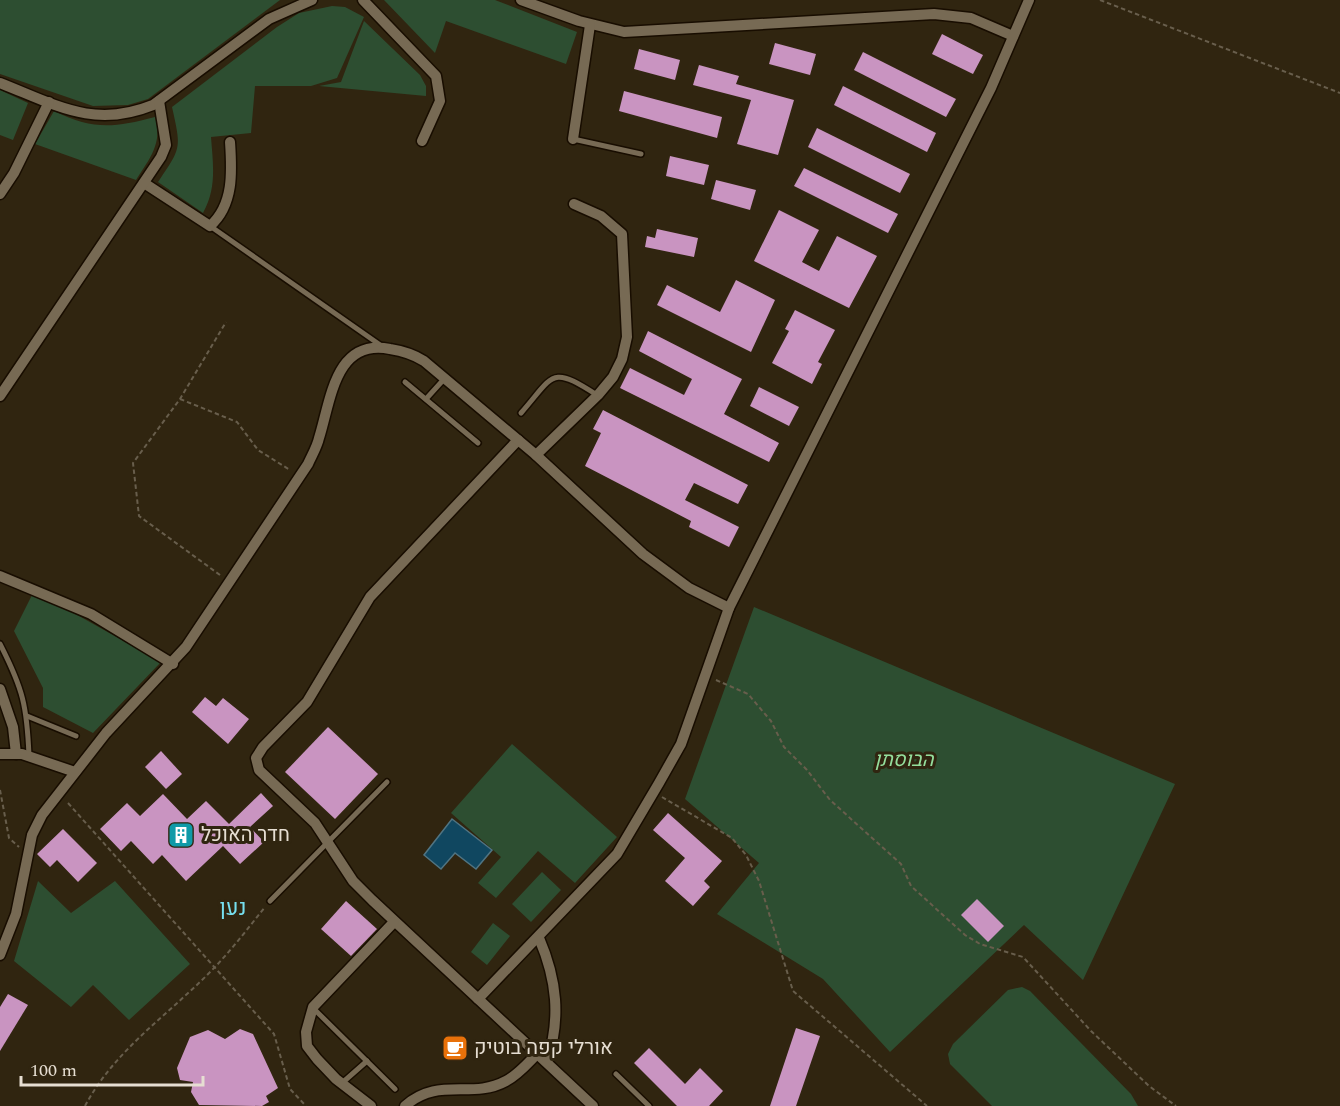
<svg xmlns="http://www.w3.org/2000/svg" width="1340" height="1106" font-family="Spectral,Heebo,serif">
  <style>
    .green { fill: #2d4e31 }
    .water { fill: #104760; stroke: #507482; stroke-width: 1.5 }
    .building { fill: #c994c1 }
    .lines { fill: none; stroke-linecap: round; stroke-linejoin: round }
    .lane-casing { stroke: #180d00; stroke-width: 8 }
    .street-casing { stroke: #180d00; stroke-width: 13 }
    .path { stroke: #685e4c; stroke-width: 2; stroke-dasharray: 4.5 3; stroke-linecap: butt }
    .lane { stroke: #776a54; stroke-width: 5 }
    .street { stroke: #776a54; stroke-width: 10 }
    .labels { text-anchor: middle; dominant-baseline: central; stroke-width: 6; stroke-linejoin: round; paint-order: stroke }
    .park-label { font-size: 20px; font-style: italic; fill: #94de9c; stroke: #302510 }
    .poi-label { font-size: 20px; fill: #e6ded2; stroke: #302510; text-anchor: start }
    .quarter-label { font-size: 22px; fill: #76dfef; stroke: #302510 }
  </style>
  <rect width="100%" height="100%" fill="#302510"/>
  <g class="green">
    <path d="M0,0H280L148,99L128,105L93,106L0,74Z"/>
    <path d="M384,0H495L577,32L566,64L446,21L435,53Z"/>
    <path d="M332,6L345,7L364,17L337,78L311,86H255L251,133L211,137C213,164 217,188 203,213L158,182C182,147 181,148 172,107L277,27L299,13Z"/>
    <path d="M364,21L420,75L426,86V96L319,86L341,82Z"/>
    <path d="M0,90L28,103L13,140L0,135Z"/>
    <path d="M54,111C93,130 113,128 155,117C163,143 150,158 136,180L35,144Z"/>
    <path d="M32,595L72,612L161,662L93,733L43,707V688L14,631Z"/>
    <path d="M754,607L1175,784L1083,980L1024,925L890,1052L823,979L717,914L759,863L685,799Z"/>
    <path d="M512,744L617,837L575,883L538,851L496,898L478,883L501,857L451,813Z"/>
    <path d="M542,872L561,890L531,922L512,904Z"/>
    <path d="M38,881L71,913L115,881L190,964L129,1020L93,985L71,1007L14,961Z"/>
    <path d="M493,923L510,936L487,965L471,952Z"/>
    <path d="M1022,987L1030,991L1131,1094L1138,1106H992L950,1064L948,1054L953,1044L1008,990Z"/>
  </g>
  <path class="water" d="M452,819L492,850L476,869L455,853L441,869L424,855Z"/>
  <g class="building">
    <path d="M942,34L983,55L973,74L932,54Z"/>
    <path d="M775,43L816,54L810,75L769,64Z"/>
    <path d="M639,49L680,60L675,80L634,69Z"/>
    <path d="M863,52L956,99L946,117L854,70Z"/>
    <path d="M699,65L739,76L736,84L794,100L778,155L737,144L751,100L693,85Z"/>
    <path d="M843,86L936,133L927,152L834,105Z"/>
    <path d="M624,91L722,117L717,138L619,111Z"/>
    <path d="M817,128L910,174L900,193L808,147Z"/>
    <path d="M670,156L709,165L704,185L666,176Z"/>
    <path d="M804,168L898,214L888,233L794,186Z"/>
    <path d="M716,180L756,190L750,210L711,199Z"/>
    <path d="M779,210L819,230L802,262L819,271L837,236L877,256L849,308L754,261Z"/>
    <path d="M657,229L698,238L694,257L645,247L647,236L655,238Z"/>
    <path d="M736,280L775,300L751,352L657,305L667,285L720,312Z"/>
    <path d="M795,310L835,330L818,362L822,364L812,384L772,363L789,331L785,329Z"/>
    <path d="M648,331L742,379L724,414L779,443L769,462L620,388L630,368L684,395L692,379L639,351Z"/>
    <path d="M759,387L799,407L789,426L750,406Z"/>
    <path d="M603,410L748,485L738,504L694,483L685,500L739,527L729,547L689,527L691,521L585,466L601,433L593,429Z"/>
    <path d="M205,697L216,706L223,698L249,719L228,744L192,712Z"/>
    <path d="M328,727L378,774L335,819L285,772Z"/>
    <path d="M161,751L182,774L166,789L145,767Z"/>
    <path d="M261,793L273,806L250,827L264,842L240,864L223,846L186,881L162,855L153,864L131,841L121,851L100,829L127,803L140,816L163,794L187,819L206,801L229,824Z"/>
    <path d="M668,813L722,861L704,881L710,887L693,906L665,881L685,858L653,830Z"/>
    <path d="M63,829L97,863L78,882L57,860L50,867L37,854Z"/>
    <path d="M977,899L1004,926L988,942L961,915Z"/>
    <path d="M346,901L377,929L351,956L321,929Z"/>
    <path d="M8,994L28,1005L0,1051V1007Z"/>
    <path d="M796,1028L820,1036L796,1106H770Z"/>
    <path d="M240,1029L253,1034L278,1088L266,1096L269,1102L262,1106L199,1105L191,1092L193,1082L180,1080L177,1068L190,1037L208,1030L225,1039Z"/>
    <path d="M649,1048L685,1084L700,1068L723,1091L709,1106H677L634,1063Z"/>
  </g>
  <g class="lines">
    <g class="lane-casing">
      <g id="lane">
        <path d="M573,139L641,154"/>
        <path d="M210,226L383,347"/>
        <path d="M405,382L478,443"/>
        <path d="M426,399L445,378"/>
        <path d="M521,413C555,374 550,365 597,395"/>
        <path d="M0,644C23,689 27,706 29,756"/>
        <path d="M27,716L76,736"/>
        <path d="M270,901L387,782"/>
        <path d="M313,1008L395,1089"/>
        <path d="M616,1074L649,1106"/>
        <path d="M342,1083L367,1061"/>
      </g>
    </g>
    <g class="street-casing">
      <g id="street">
        <path d="M363,0L436,76L440,101L422,141"/>
        <path d="M521,0L579,21L624,32L934,14L971,18L1013,36"/>
        <path d="M0,83C56,105 94,129 153,105L269,19L312,0"/>
        <path d="M573,139L590,25"/>
        <path d="M144,183L210,226C234,205 232,171 230,142"/>
        <path d="M0,194L14,173L49,102"/>
        <path d="M0,396L161,157L166,145L159,101"/>
        <path d="M518,440L370,597L307,702L263,747L256,758L259,770L315,823L353,881L372,900L593,1106"/>
        <path d="M536,455L598,395L613,377L622,359L627,337L622,234L601,216L574,204"/>
        <path d="M0,576L91,614L173,664"/>
        <path d="M0,689L13,727L16,754"/>
        <path d="M0,754H22L75,772"/>
        <path d="M539,938C557,980 561,1018 547,1062"/>
        <path d="M0,955L16,914L32,835L42,815L106,733L186,647L308,464C312,455 317,447 319,438C331,400 335,338 390,349C403,351 413,354 424,361L536,455L643,554L689,588L729,608"/>
        <path d="M478,999L617,854L659,783L681,744L729,608L991,88L1029,0"/>
        <path d="M371,1106L336,1079L317,1059L307,1046L306,1032L313,1007L394,922"/>
        <path d="M405,1106C439,1076 471,1100 506,1081C518,1075 528,1063 537,1054"/>
      </g>
    </g>
    <g class="path">
      <path d="M1100,0L1340,93"/>
      <path d="M180,399L237,422L258,450L290,470"/>
      <path d="M220,575L139,516L133,463L180,399L226,322"/>
      <path d="M716,680L748,694L771,721L784,747L807,770L830,800L901,864L911,886L965,935L980,944L1023,957L1091,1031L1149,1086L1176,1106"/>
      <path d="M0,790L9,838L19,847"/>
      <path d="M662,797L732,838L746,855L759,881L793,991L927,1106"/>
      <path d="M68,803L274,1034L290,1089L306,1106"/>
      <path d="M85,1106C115,1049 171,1013 215,967C233,948 249,927 265,907"/>
    </g>
    <use href="#lane" class="lane"/>
    <use href="#street" class="street"/>
  </g>
  <defs>
    <g id="building-square" transform="scale(1.35)"><rect x="-9" y="-9" width="18" height="18" rx="4" fill="#0f9aa8" stroke="#302510"/><path d="M-4-6H4V6H1V3H-1V6H-4ZM-2.5-4.3h1.7v1.8h-1.7ZM.8-4.3h1.7v1.8H.8ZM-2.5-1h1.7V.8h-1.7ZM.8-1h1.7V.8H.8Z" fill="#fff"/></g>
    <g id="cafe-square" transform="scale(1.35)"><rect x="-9" y="-9" width="18" height="18" rx="4" fill="#e8710a" stroke="#302510"/><path d="M-5.5-4.5H6V0H3Q3 3.5 0 3.5H-2.5Q-5.5 3.5-5.5 0ZM3-3.2v2h1.7v-2ZM-6 4.5H4V6H-6Z" fill="#fff"/></g>
  </defs>
  <g fill-rule="evenodd">
    <use href="#building-square" x="181" y="835"/>
    <use href="#cafe-square" x="455" y="1048"/>
  </g>
  <g class="labels">
    <g class="park-label">
      <text x="904" y="760">הבוסתן</text>
    </g>
    <g class="poi-label">
      <text x="201" y="835">חדר האוכל</text>
      <text x="474" y="1048">אורלי קפה בוטיק</text>
    </g>
    <g class="quarter-label">
      <text x="233" y="908">נען</text>
    </g>
  </g>
  <path d="M21 1076v9h182v-9" fill="none" stroke="#e6ded2" stroke-width="3"/>
  <text x="30" y="1076" font-size="18" fill="#e6ded2" stroke="#302510" stroke-width="4.5" paint-order="stroke">100 m</text>
</svg>
